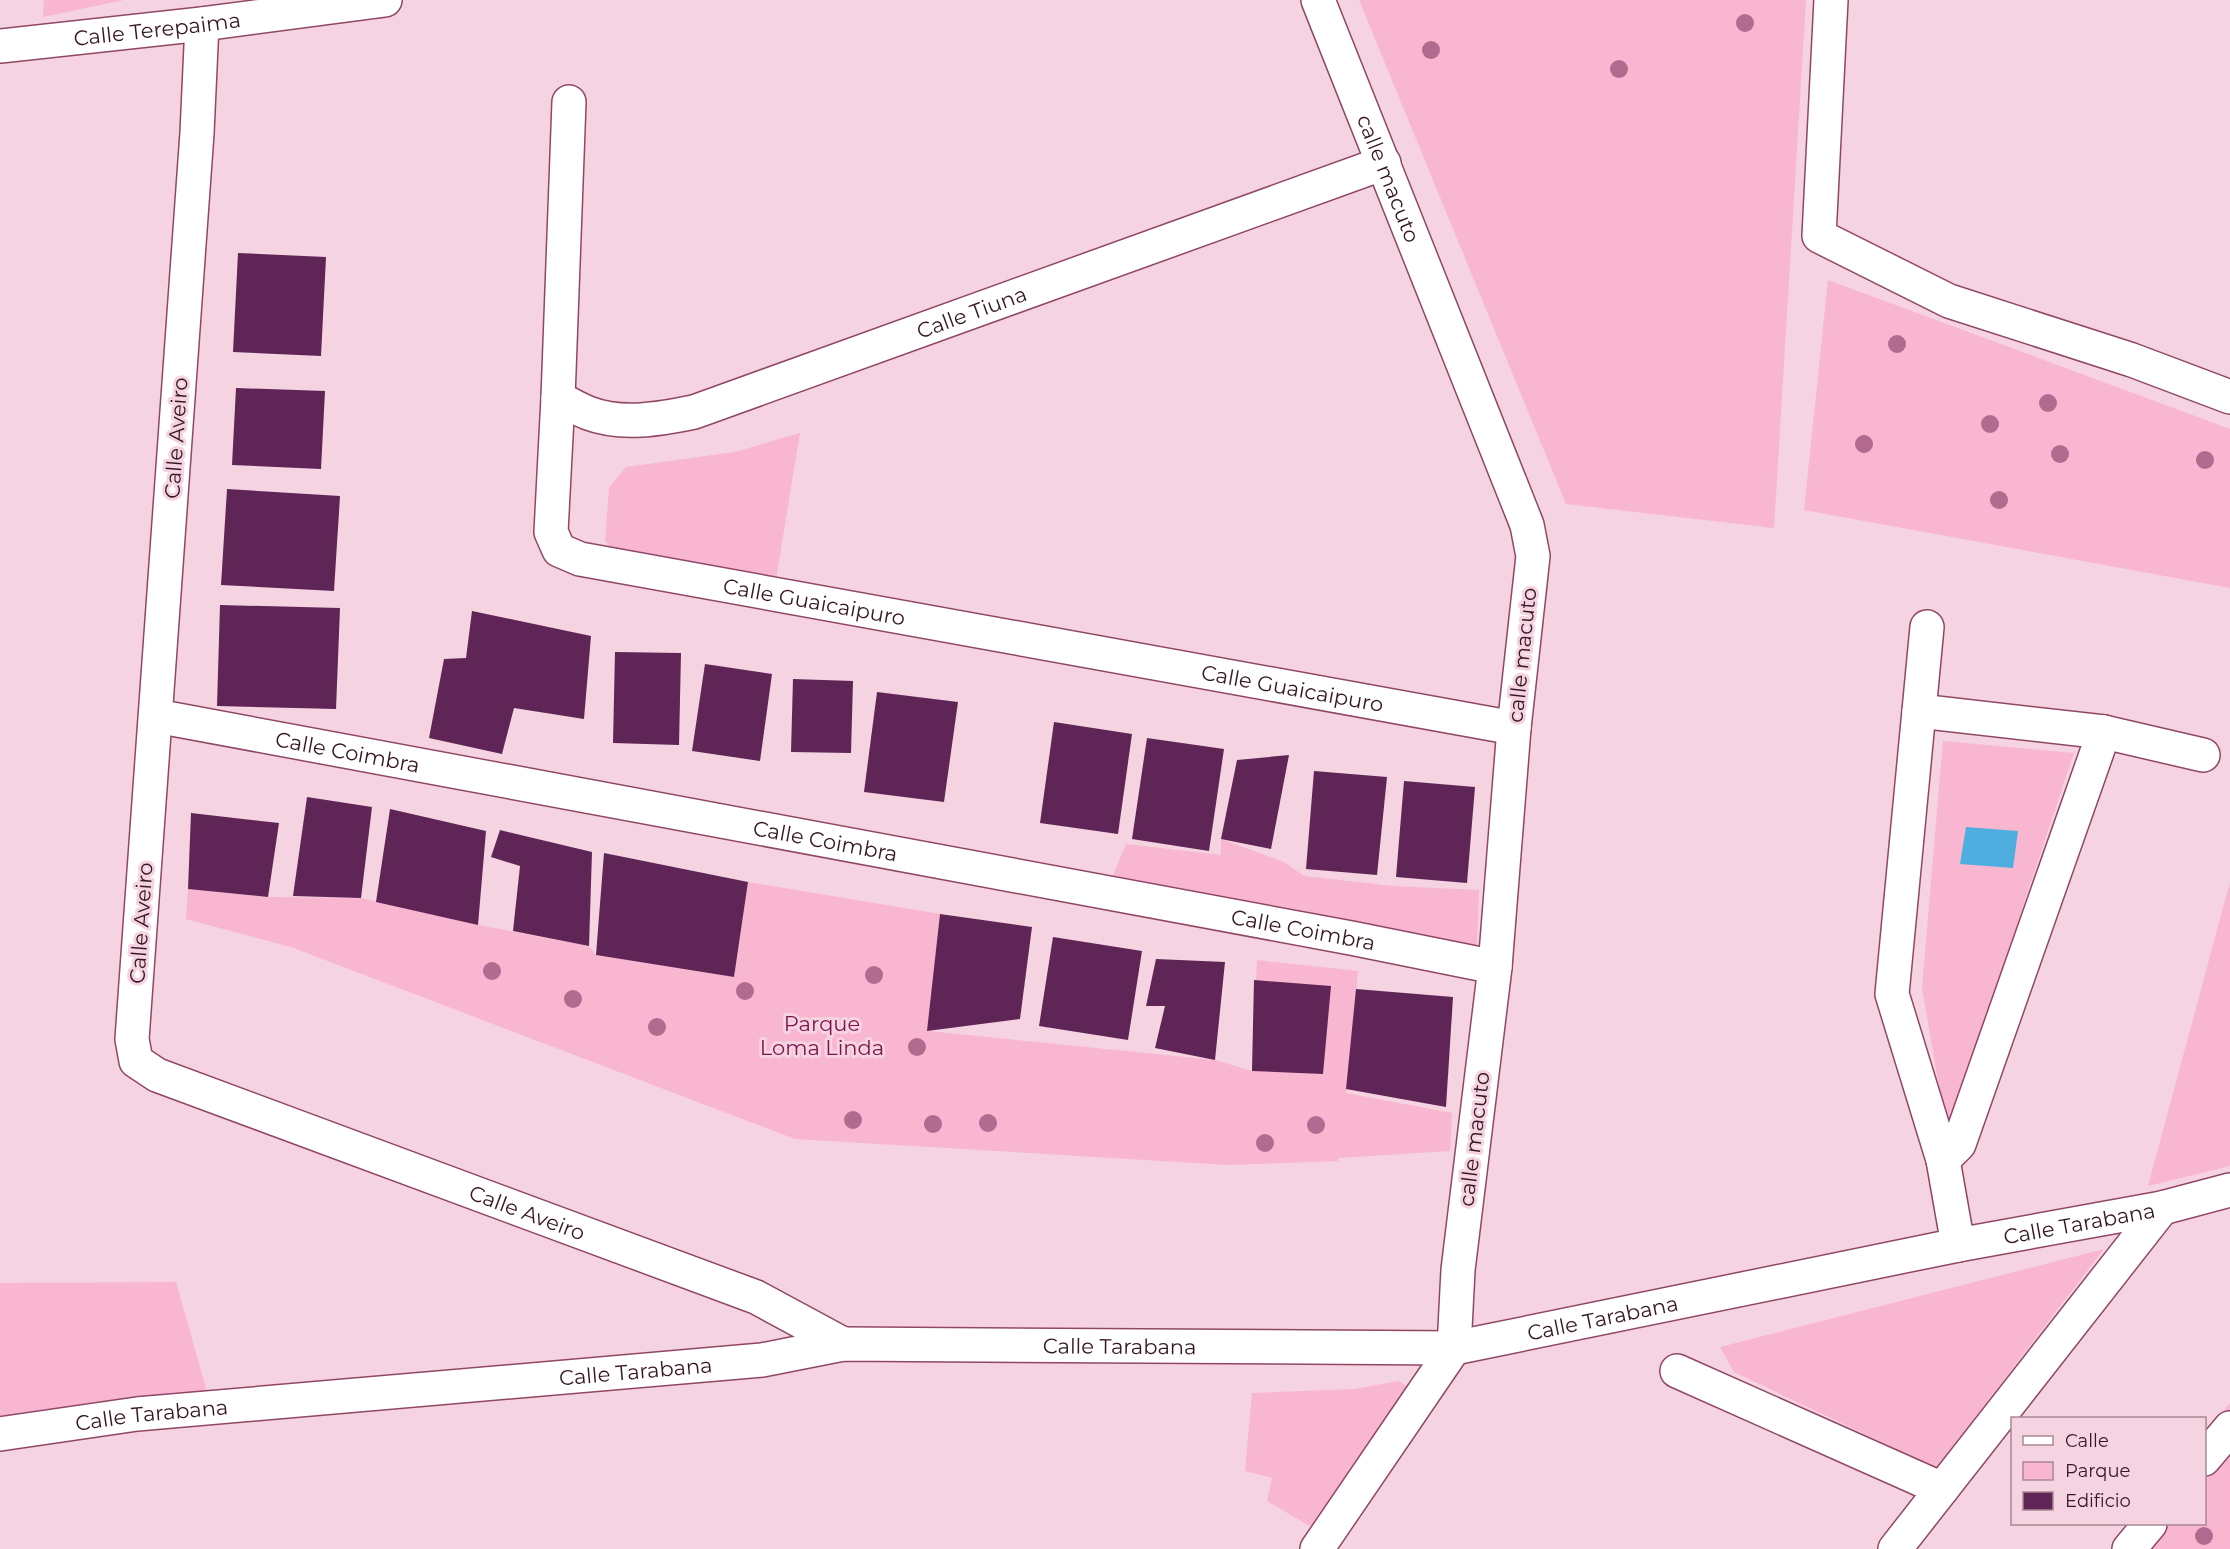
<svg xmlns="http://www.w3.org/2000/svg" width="2230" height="1549" font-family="Montserrat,sans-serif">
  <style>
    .green { fill: #f8b6d0 }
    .water { fill: #4daedf }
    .building { fill: #5e2556 }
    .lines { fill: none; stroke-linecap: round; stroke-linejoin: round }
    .minor-casing { stroke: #904767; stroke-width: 36 }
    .minor { stroke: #fff; stroke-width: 33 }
    .tree { fill: #b26a8f }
    .labels { text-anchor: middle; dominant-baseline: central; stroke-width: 6; stroke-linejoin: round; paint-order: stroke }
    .street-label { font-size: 21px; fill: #361725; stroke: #f6d3e0 }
    .park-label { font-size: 21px; fill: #7b144c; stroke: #f6d3e0 }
  </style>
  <rect width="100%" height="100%" fill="#f6d3e0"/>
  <g class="green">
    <path d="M44,0H124L43,17Z"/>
    <path d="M1359,0H1806L1774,528L1566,504Z"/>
    <path d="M1828,280L2230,429V588L1804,510Z"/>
    <path d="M800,433L776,579L614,553L605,541L609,488L626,467L735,452Z"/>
    <path d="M1943,741L2074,753L2024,903L1959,1132L1946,1127L1922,988Z"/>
    <path d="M1221,839L1284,862L1304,876L1393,886L1479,890L1477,947L1112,878L1126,844L1221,855Z"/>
    <path d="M748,882L940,914L928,1031L1215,1060L1252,1071L1257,960L1358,971L1346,1093L1452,1113L1450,1151L1339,1158L1338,1161L1229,1165L795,1139L291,947L186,919L188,889L268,897L361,898L478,925L589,946L596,955L734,977Z"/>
    <path d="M2230,882V1166L2148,1186Z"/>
    <path d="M2104,1249L1936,1468L1734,1372L1720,1347Z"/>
    <path d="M176,1282L209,1399L0,1419V1283Z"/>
    <path d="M1399,1381L1417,1394L1315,1529L1267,1501L1272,1478L1245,1471L1252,1393L1354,1389Z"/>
    <path d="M2230,1403V1549H2111L2132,1524H2204L2205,1434Z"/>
  </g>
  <path class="water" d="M1966,827L2018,831L2013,868L1960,864Z"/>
  <g class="building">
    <path d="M238,253L326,257L321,356L233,352Z"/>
    <path d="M236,388L325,391L321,469L232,465Z"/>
    <path d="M227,489L340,496L334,591L221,585Z"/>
    <path d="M220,605L340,608L336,709L217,706Z"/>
    <path d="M472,611L591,636L584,719L514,708L502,754L429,738L444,659L466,658Z"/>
    <path d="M615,652L681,653L679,745L613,743Z"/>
    <path d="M705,664L772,674L760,761L692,751Z"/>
    <path d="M793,679L853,681L851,753L791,752Z"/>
    <path d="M877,692L958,702L944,802L864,792Z"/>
    <path d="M1054,722L1132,734L1118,834L1040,823Z"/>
    <path d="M1147,738L1224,749L1209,851L1132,839Z"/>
    <path d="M1289,755L1271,849L1221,839L1237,760Z"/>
    <path d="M1314,771L1387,777L1377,875L1306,869Z"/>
    <path d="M1404,781L1475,787L1467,883L1396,877Z"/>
    <path d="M307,797L372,807L361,898L293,896Z"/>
    <path d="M390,809L486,831L478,925L376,902Z"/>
    <path d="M191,813L279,823L268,897L188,889Z"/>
    <path d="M500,830L592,852L589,946L513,931L520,866L491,857Z"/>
    <path d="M604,853L748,882L734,977L596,955Z"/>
    <path d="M940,914L1032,927L1020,1019L927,1031Z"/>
    <path d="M1053,937L1142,951L1128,1040L1039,1026Z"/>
    <path d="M1156,959L1225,962L1215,1060L1155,1048L1165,1006H1146Z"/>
    <path d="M1254,980L1331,986L1323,1074L1252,1071Z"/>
    <path d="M1356,989L1453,997L1446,1107L1346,1089Z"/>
  </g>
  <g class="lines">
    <g class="minor-casing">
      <g id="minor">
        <path id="s1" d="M1318,0L1527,525L1533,556L1514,728L1495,967L1458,1270L1454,1348"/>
        <path d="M1831,0L1819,236L1949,301L2132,360L2230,397"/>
        <path id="s2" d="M202,24L197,133L132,1039L136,1061L157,1075L756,1297L843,1344"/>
        <path id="s3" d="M0,46L202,24L385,0"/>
        <path id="s4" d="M569,102L558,398L551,532L559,550L580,559L1514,728"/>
        <path id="s5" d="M558,398C568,403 578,409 588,413C622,426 660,419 694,412L1384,163"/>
        <path d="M1927,627L1892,994L1943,1160L1958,1245"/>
        <path d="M1919,711L2104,732L2203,755"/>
        <path id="s6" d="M156,716L1351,938L1495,967"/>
        <path d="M1943,1160L1959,1144L2104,732"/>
        <path d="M1677,1371L1942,1489"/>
        <path id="s7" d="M0,1434L137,1414L762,1360L843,1344L1454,1348L1958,1245L2162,1208L2230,1190"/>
        <path d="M2204,1459L2230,1428"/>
        <path d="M1317,1549L1454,1348"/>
        <path d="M1895,1549L2162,1208"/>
        <path d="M2129,1549L2150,1524"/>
      </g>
    </g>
    <use href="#minor" class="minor"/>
  </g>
  <g class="tree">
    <circle cx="1745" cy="23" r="9"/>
    <circle cx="1431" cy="50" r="9"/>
    <circle cx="1619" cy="69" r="9"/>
    <circle cx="1897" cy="344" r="9"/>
    <circle cx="2048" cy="403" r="9"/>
    <circle cx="1990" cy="424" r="9"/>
    <circle cx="1864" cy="444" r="9"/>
    <circle cx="2060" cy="454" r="9"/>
    <circle cx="2205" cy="460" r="9"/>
    <circle cx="1999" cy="500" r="9"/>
    <circle cx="492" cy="971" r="9"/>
    <circle cx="874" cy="975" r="9"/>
    <circle cx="745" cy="991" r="9"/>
    <circle cx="573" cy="999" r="9"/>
    <circle cx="657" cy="1027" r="9"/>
    <circle cx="917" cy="1047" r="9"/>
    <circle cx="853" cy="1120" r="9"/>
    <circle cx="988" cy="1123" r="9"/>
    <circle cx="933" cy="1124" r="9"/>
    <circle cx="1316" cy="1125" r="9"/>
    <circle cx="1265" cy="1143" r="9"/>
    <circle cx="2204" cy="1536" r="9"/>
  </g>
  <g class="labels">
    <g class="street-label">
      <text stroke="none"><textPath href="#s3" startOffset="158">Calle Terepaima</textPath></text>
      <text stroke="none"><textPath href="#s1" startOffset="192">calle macuto</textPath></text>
      <text stroke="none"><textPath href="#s5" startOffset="436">Calle Tiuna</textPath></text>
      <text transform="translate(176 438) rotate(-86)">Calle Aveiro</text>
      <text stroke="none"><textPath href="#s4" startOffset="711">Calle Guaicaipuro</textPath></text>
      <text transform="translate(1522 655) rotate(-84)">calle macuto</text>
      <text stroke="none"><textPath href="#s4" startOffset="1197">Calle Guaicaipuro</textPath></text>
      <text stroke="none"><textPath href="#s6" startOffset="195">Calle Coimbra</textPath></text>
      <text stroke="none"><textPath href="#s6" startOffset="681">Calle Coimbra</textPath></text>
      <text transform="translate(141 923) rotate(-86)">Calle Aveiro</text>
      <text stroke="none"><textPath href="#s6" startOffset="1167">Calle Coimbra</textPath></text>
      <text transform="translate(1474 1139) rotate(-83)">calle macuto</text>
      <text stroke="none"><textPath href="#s2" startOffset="1460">Calle Aveiro</textPath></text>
      <text stroke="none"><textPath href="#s7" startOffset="2097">Calle Tarabana</textPath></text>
      <text stroke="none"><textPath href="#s7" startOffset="1611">Calle Tarabana</textPath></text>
      <text stroke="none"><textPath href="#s7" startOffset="1125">Calle Tarabana</textPath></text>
      <text stroke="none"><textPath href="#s7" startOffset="639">Calle Tarabana</textPath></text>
      <text stroke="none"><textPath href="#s7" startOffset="153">Calle Tarabana</textPath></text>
    </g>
    <g class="park-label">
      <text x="822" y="1023">Parque<tspan x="822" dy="24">Loma Linda</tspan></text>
    </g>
  </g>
  <rect x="2011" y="1417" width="195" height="108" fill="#f6d3e0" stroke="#a98895" stroke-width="1.5"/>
  <rect x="2023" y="1436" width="30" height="9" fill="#ffffff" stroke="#a98895" stroke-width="1.5"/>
  <text x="2065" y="1447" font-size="18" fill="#361725">Calle</text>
  <rect x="2023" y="1462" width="30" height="18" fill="#f8b6d0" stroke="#a98895" stroke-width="1.5"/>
  <text x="2065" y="1477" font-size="18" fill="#361725">Parque</text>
  <rect x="2023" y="1492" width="30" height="18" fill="#5e2556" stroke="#a98895" stroke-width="1.5"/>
  <text x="2065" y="1507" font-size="18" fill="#361725">Edificio</text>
</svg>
